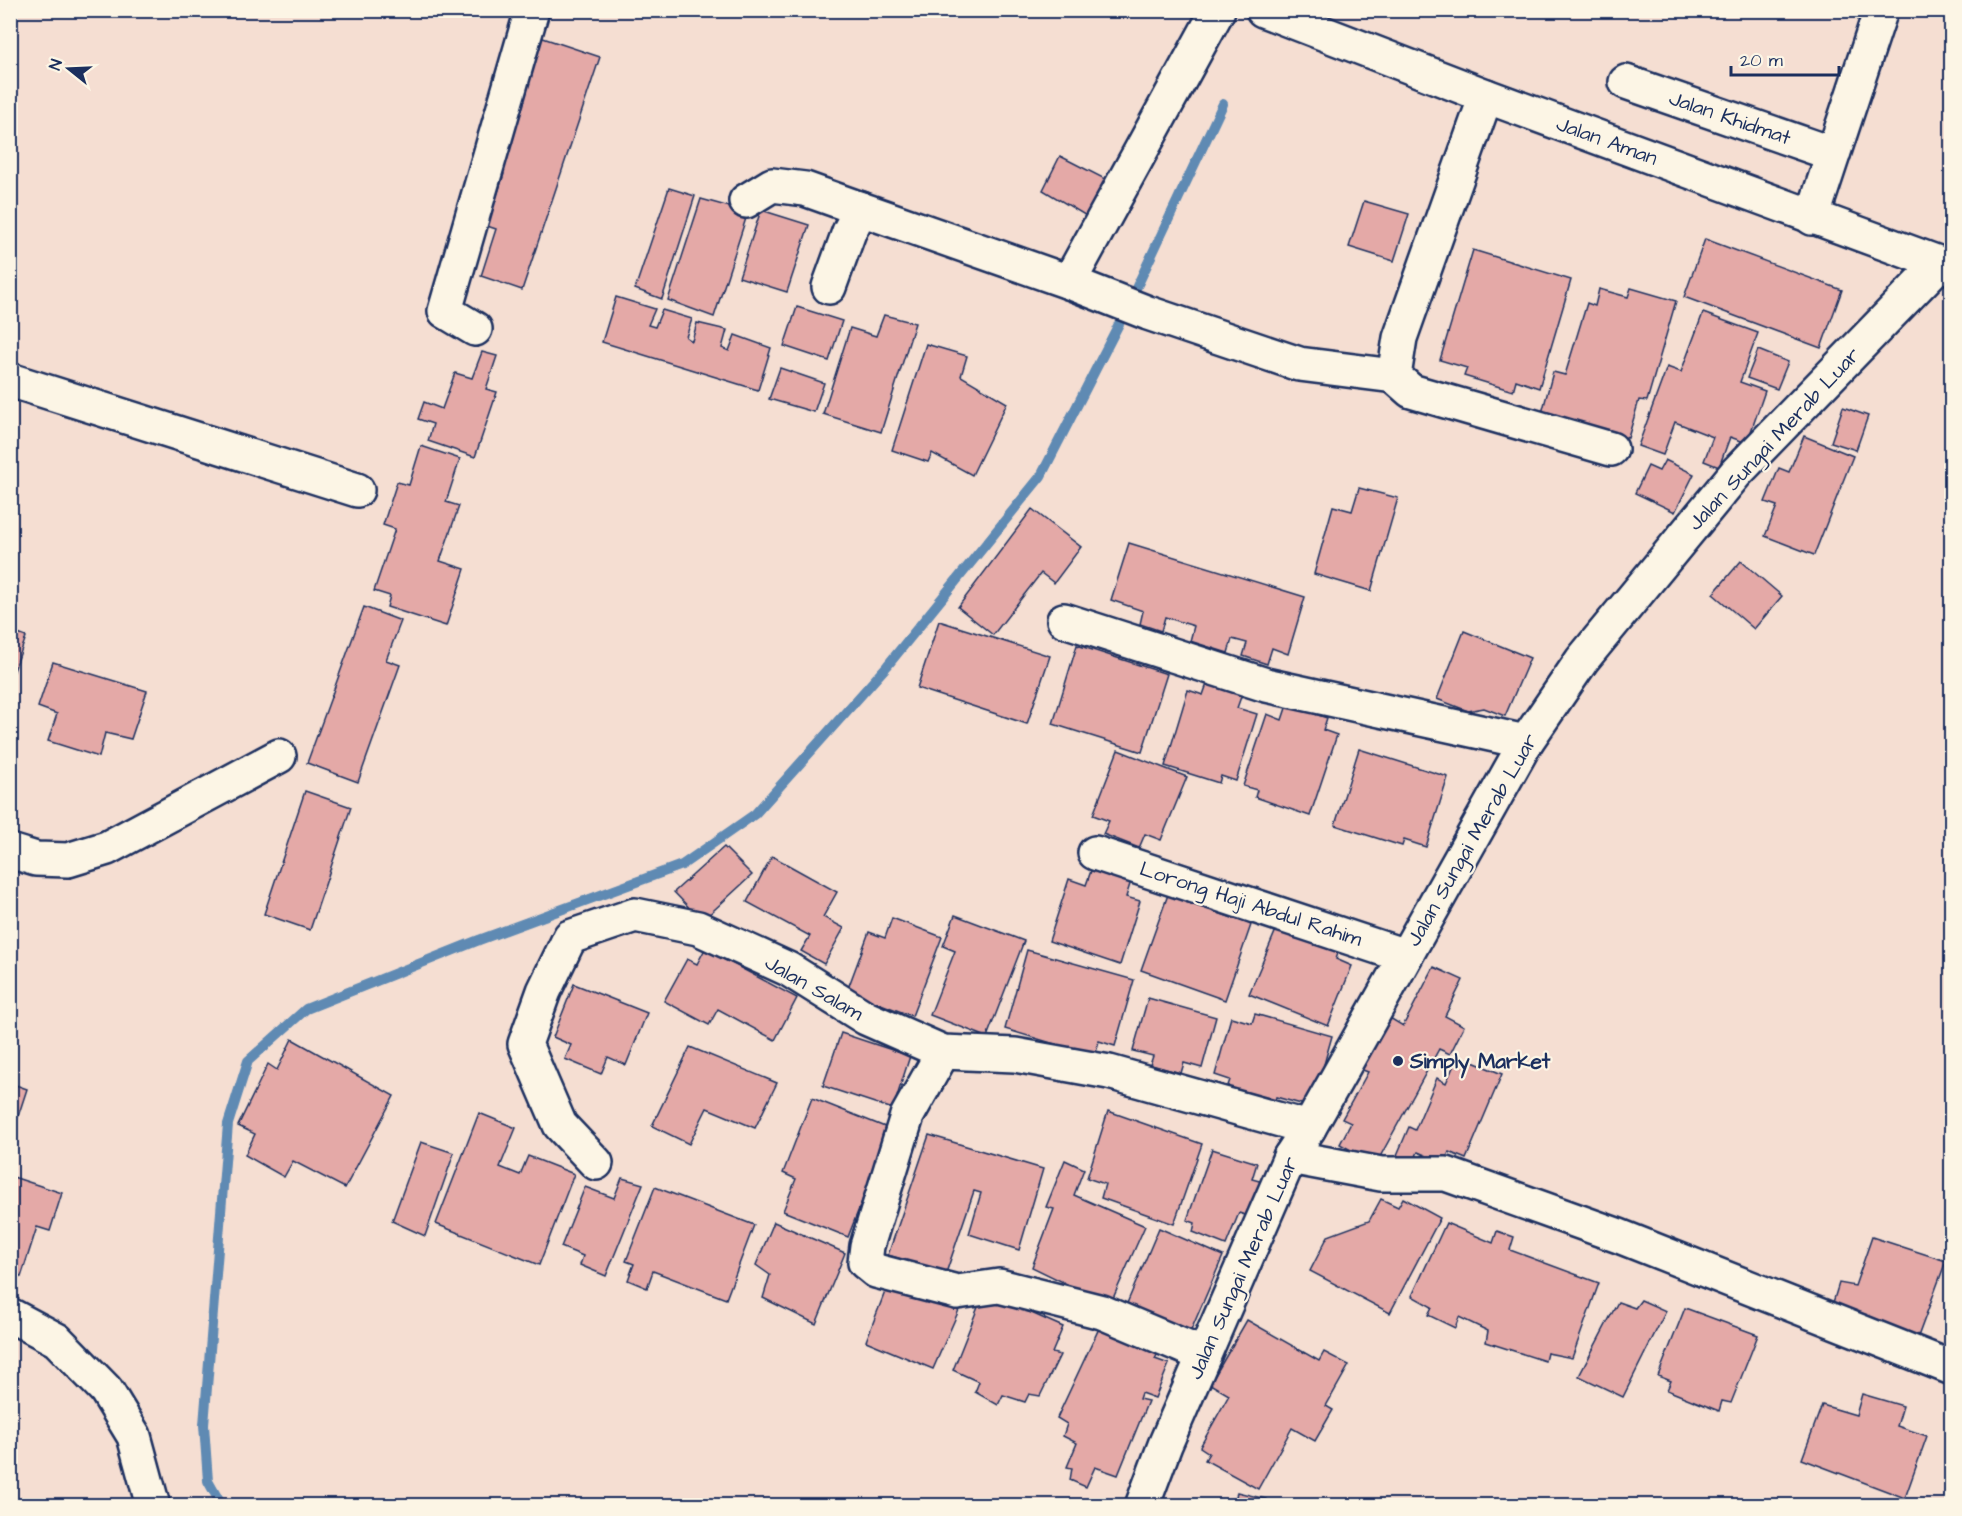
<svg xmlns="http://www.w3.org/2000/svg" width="1962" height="1516" font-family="'Architects Daughter',sans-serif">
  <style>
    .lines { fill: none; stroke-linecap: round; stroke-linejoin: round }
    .stream { stroke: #5f8ab3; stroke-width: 10 }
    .building { fill: #e4a9a7; stroke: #1b2f5e; stroke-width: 1.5 }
    .minor-casing { stroke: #1b2f5e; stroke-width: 38 }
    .major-casing { stroke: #1b2f5e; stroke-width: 38 }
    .minor { stroke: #fcf5e5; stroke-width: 33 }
    .major { stroke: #fcf5e5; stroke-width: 33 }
    .poi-dot { fill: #1b2f5e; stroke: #fcf5e5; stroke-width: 2 }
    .labels { text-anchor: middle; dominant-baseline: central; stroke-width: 4.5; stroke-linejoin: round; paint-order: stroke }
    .street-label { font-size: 21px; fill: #1b2f5e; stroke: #fcf5e5 }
    .poi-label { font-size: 21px; font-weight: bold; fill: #1b2f5e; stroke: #fcf5e5; text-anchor: start }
  </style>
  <rect width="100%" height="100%" fill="#f5ded2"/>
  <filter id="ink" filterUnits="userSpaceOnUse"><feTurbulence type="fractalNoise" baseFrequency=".0167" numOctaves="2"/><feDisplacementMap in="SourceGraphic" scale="12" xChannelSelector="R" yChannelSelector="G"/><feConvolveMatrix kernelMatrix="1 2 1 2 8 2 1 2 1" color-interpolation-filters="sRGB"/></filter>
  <g filter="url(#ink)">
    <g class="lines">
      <path class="stream" d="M222,1506L208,1481L204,1425L228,1124L248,1061L306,1009L479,940L682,865L755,814L887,666L1041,476L1122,318L1223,104"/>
    </g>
    <g class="building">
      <path d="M537,36L600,57L522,290L481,276L496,229L487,226L504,174L492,169Z"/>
      <path d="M1060,156L1107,180L1088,217L1043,190Z"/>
      <path d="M669,188L695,196L662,299L635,289Z"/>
      <path d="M701,199L748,212L714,317L668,300Z"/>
      <path d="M1364,201L1409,214L1394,261L1349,247Z"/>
      <path d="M761,210L809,225L787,292L739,277Z"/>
      <path d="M1705,239L1842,290L1821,348L1684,297Z"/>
      <path d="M1473,250L1571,280L1539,388L1516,380L1513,391L1464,376L1467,368L1440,360Z"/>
      <path d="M1631,288L1676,301L1647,401L1639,400L1628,438L1542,413L1553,372L1565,375L1587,303L1595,306L1599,289L1628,297Z"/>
      <path d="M616,297L655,309L648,325L655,327L662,310L692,319L686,337L692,341L697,323L727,330L722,348L729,351L735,335L771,348L758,390L602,342Z"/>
      <path d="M797,307L842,321L829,361L784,346Z"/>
      <path d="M1703,313L1758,333L1740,382L1765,391L1747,443L1730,437L1719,467L1704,461L1713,437L1675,422L1663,455L1638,446L1667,367L1681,372Z"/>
      <path d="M884,315L915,323L881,432L823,414L850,328L876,336Z"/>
      <path d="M926,344L967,356L961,376L1007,403L972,475L932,453L928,462L892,450Z"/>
      <path d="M1758,350L1788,362L1777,389L1747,378Z"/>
      <path d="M482,352L497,356L486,389L497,392L475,457L428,441L433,424L418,419L424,402L442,409L455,373L472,378Z"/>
      <path d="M780,368L824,383L814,412L769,399Z"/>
      <path d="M1843,407L1868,416L1856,450L1831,442Z"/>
      <path d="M1804,436L1853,456L1814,555L1765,536L1777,506L1765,502L1779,468L1789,472Z"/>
      <path d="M421,446L460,459L446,502L459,506L440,561L465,569L446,626L387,607L390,596L374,591L395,529L383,525L397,482L409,485Z"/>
      <path d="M1665,460L1694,474L1675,512L1635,493L1648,466L1659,471Z"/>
      <path d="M1359,488L1398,498L1371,591L1314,574L1333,506L1352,511Z"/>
      <path d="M1032,509L1081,547L1054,583L1041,573L993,635L958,607Z"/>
      <path d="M1129,543L1305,597L1288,654L1272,648L1267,664L1243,656L1247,643L1232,639L1228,653L1190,641L1194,626L1165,617L1161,631L1140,624L1143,611L1111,600Z"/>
      <path d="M1741,561L1782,596L1754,629L1713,594Z"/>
      <path d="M364,607L401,621L386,660L400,665L358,782L307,763Z"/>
      <path d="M939,621L1050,656L1027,724L917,688Z"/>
      <path d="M10,631L26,637L10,682Z"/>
      <path d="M1464,631L1530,658L1505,716L1484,708L1468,711L1437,699Z"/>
      <path d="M1077,645L1167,674L1142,752L1053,724Z"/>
      <path d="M53,662L147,691L131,739L105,733L99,757L48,741L57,714L38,707Z"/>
      <path d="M1207,684L1242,694L1237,708L1257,714L1236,781L1221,776L1219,783L1165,766L1188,690L1203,695Z"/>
      <path d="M1287,705L1327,718L1323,730L1337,735L1310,816L1255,797L1257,790L1243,786L1267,714L1282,720Z"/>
      <path d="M1359,749L1448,777L1426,847L1404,840L1402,846L1335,825Z"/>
      <path d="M1118,750L1187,777L1161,840L1145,834L1139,848L1103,834L1109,821L1093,815Z"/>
      <path d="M305,791L351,807L310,930L264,914Z"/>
      <path d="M724,847L752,875L702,921L674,892Z"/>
      <path d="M772,856L837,892L823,917L844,928L824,964L801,951L810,936L747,902Z"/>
      <path d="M1092,868L1131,881L1126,897L1140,901L1120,965L1049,941L1069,879L1086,885Z"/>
      <path d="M1170,889L1186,895L1184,900L1251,925L1225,1000L1141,970Z"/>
      <path d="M955,915L1024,941L987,1037L930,1015L955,951L943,946Z"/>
      <path d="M892,918L942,937L912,1016L847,991L869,932L885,938Z"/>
      <path d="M1303,926L1342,942L1336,959L1352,966L1328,1026L1249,994L1276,930L1297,939Z"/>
      <path d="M705,949L797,998L775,1040L718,1009L709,1025L664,1001L687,959L697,964Z"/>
      <path d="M1027,950L1134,980L1115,1046L1099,1041L1095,1056L1005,1029Z"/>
      <path d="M1434,967L1463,980L1445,1016L1464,1026L1450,1054L1439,1049L1376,1164L1340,1144L1351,1123L1342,1119L1368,1072L1360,1069L1390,1018L1403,1026Z"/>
      <path d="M574,984L647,1013L626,1065L608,1057L601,1074L565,1059L571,1045L553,1037Z"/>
      <path d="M1148,998L1216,1017L1202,1068L1184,1063L1181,1073L1150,1065L1153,1056L1133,1051Z"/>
      <path d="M1255,1014L1332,1036L1312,1107L1276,1097L1273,1108L1225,1094L1230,1080L1215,1075L1231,1017L1252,1023Z"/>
      <path d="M841,1033L910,1056L893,1109L823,1086Z"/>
      <path d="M292,1039L394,1096L345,1188L293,1161L284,1177L245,1155L255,1134L238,1126L268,1064L277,1070Z"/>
      <path d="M690,1047L777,1083L755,1128L707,1108L689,1144L652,1126Z"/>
      <path d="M1458,1056L1502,1074L1466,1159L1449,1152L1444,1163L1418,1152L1413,1162L1397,1155L1409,1127L1415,1130L1437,1078L1446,1083Z"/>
      <path d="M10,1083L27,1089L10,1141Z"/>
      <path d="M812,1098L890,1129L848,1237L783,1211L796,1179L783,1173Z"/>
      <path d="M1108,1111L1202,1144L1174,1224L1101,1198L1105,1184L1087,1178Z"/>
      <path d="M479,1113L516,1128L500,1167L520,1175L528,1156L574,1174L539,1265L436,1224Z"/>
      <path d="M929,1135L1043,1169L1019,1250L969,1234L981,1193L974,1191L946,1273L888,1255Z"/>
      <path d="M421,1142L454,1153L425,1236L392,1221Z"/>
      <path d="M1212,1149L1257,1163L1252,1179L1263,1182L1248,1216L1239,1213L1226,1245L1193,1232L1195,1223L1187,1220Z"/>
      <path d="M1065,1160L1084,1169L1074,1195L1145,1226L1110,1305L1032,1267L1054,1209L1046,1207Z"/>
      <path d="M10,1176L62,1193L50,1231L37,1227L21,1277L10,1274Z"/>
      <path d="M622,1178L643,1184L606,1276L580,1265L583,1256L561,1247L585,1187L614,1198Z"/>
      <path d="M655,1187L754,1225L726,1299L653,1271L647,1288L628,1280L634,1264L626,1261Z"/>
      <path d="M1403,1198L1440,1218L1390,1313L1310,1271L1328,1236L1369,1221L1381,1199L1398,1207Z"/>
      <path d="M774,1222L845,1253L816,1324L763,1298L770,1275L756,1265Z"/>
      <path d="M1446,1223L1493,1243L1497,1231L1514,1237L1510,1250L1599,1283L1572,1358L1547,1353L1545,1361L1486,1342L1488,1331L1459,1317L1455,1328L1428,1315L1432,1307L1412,1296Z"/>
      <path d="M1159,1228L1223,1256L1189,1335L1125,1308Z"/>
      <path d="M1872,1237L1946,1261L1916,1342L1831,1309L1839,1283L1855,1286Z"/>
      <path d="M890,1279L959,1310L933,1369L866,1341Z"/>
      <path d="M984,1292L1063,1327L1052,1353L1060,1355L1040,1396L1029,1394L1025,1402L1003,1395L998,1405L975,1392L979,1382L953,1370Z"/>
      <path d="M1641,1300L1666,1311L1623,1397L1579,1376L1618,1302L1635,1308Z"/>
      <path d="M1685,1308L1758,1335L1731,1403L1722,1401L1719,1411L1667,1390L1671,1381L1658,1376Z"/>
      <path d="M1247,1320L1319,1361L1324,1352L1349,1365L1326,1406L1333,1410L1315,1441L1292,1428L1258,1489L1205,1460L1209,1453L1200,1447L1229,1395L1210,1384Z"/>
      <path d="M1102,1322L1161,1347L1155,1359L1169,1364L1155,1398L1141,1393L1139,1399L1148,1401L1118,1475L1095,1467L1086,1487L1070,1480L1072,1468L1067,1467L1077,1443L1063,1436L1067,1424L1057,1418Z"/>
      <path d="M1952,1331V1360L1942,1358Z"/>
      <path d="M1862,1394L1903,1406L1897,1426L1927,1436L1905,1498L1802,1459L1822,1405L1856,1415Z"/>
      <path d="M1237,1492L1266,1499L1265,1506H1234Z"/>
    </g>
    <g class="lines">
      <g class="minor-casing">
        <g id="minor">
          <path d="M1626,82L1833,154"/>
          <path d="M1486,96L1400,338L1394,376L1411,391L1611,449"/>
          <path d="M746,201L772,185L805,189L861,209"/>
          <path d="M1812,218L1881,10"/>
          <path d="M1069,282L1148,313L1299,364L1394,376"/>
          <path d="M829,287L849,232L861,209L1069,282L1218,10"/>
          <path d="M475,329L445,311L532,10"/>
          <path d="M10,380L357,490"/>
          <path d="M1064,620L1266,685L1526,742"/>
          <path d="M10,851L36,859L68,860L107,848L279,756"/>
          <path d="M1095,853L1405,956"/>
          <path d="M943,1052L907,1116L867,1246L865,1262L876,1271L957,1292L999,1286L1102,1312L1204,1355"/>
          <path d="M1290,1157L1381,1174H1446L1619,1236L1952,1368"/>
          <path d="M596,1163L560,1125L525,1044L544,991L570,937L635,915L698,928L788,969L866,1018L943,1052L1015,1055L1109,1072L1309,1128"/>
          <path d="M10,1315L57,1340L106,1390L134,1436L153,1506"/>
          <path d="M1142,1506L1165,1445L1290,1157L1309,1128L1526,742L1582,660L1736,473L1939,264"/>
        </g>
      </g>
      <g class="major-casing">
        <path id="major" d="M1263,10L1486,96L1952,268"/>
      </g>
      <use href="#minor" class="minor"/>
      <use href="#major" class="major"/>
    </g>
  </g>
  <circle class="poi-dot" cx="1398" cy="1061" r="6"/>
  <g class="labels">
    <g class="street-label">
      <text transform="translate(1730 118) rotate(19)">Jalan Khidmat</text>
      <text transform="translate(1607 141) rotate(20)">Jalan Aman</text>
      <text transform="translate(1774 439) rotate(-47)">Jalan Sungai Merab Luar</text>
      <text transform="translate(1472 840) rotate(-60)">Jalan Sungai Merab Luar</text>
      <text transform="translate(1251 904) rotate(18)">Lorong Haji Abdul Rahim</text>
      <text transform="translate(814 988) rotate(30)">Jalan Salam</text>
      <text transform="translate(1243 1268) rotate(-66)">Jalan Sungai Merab Luar</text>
    </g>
    <g class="poi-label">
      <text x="1410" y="1061">Simply Market</text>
    </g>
  </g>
  <rect width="1962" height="1516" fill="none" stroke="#fcf5e5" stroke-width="36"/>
  <rect x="18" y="18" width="1926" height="1480" fill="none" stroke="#1b2f5e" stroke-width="2" filter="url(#ink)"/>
  <g transform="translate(69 69) rotate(288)" stroke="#fcf5e5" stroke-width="4.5" paint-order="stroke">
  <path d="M0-4.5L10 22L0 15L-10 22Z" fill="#1b2f5e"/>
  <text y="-9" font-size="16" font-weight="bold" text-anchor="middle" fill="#1b2f5e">N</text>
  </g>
  <path d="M1731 66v9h108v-9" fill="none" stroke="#1b2f5e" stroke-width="3"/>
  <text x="1740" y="66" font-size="18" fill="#1b2f5e" stroke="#fcf5e5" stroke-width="4.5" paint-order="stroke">20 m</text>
</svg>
